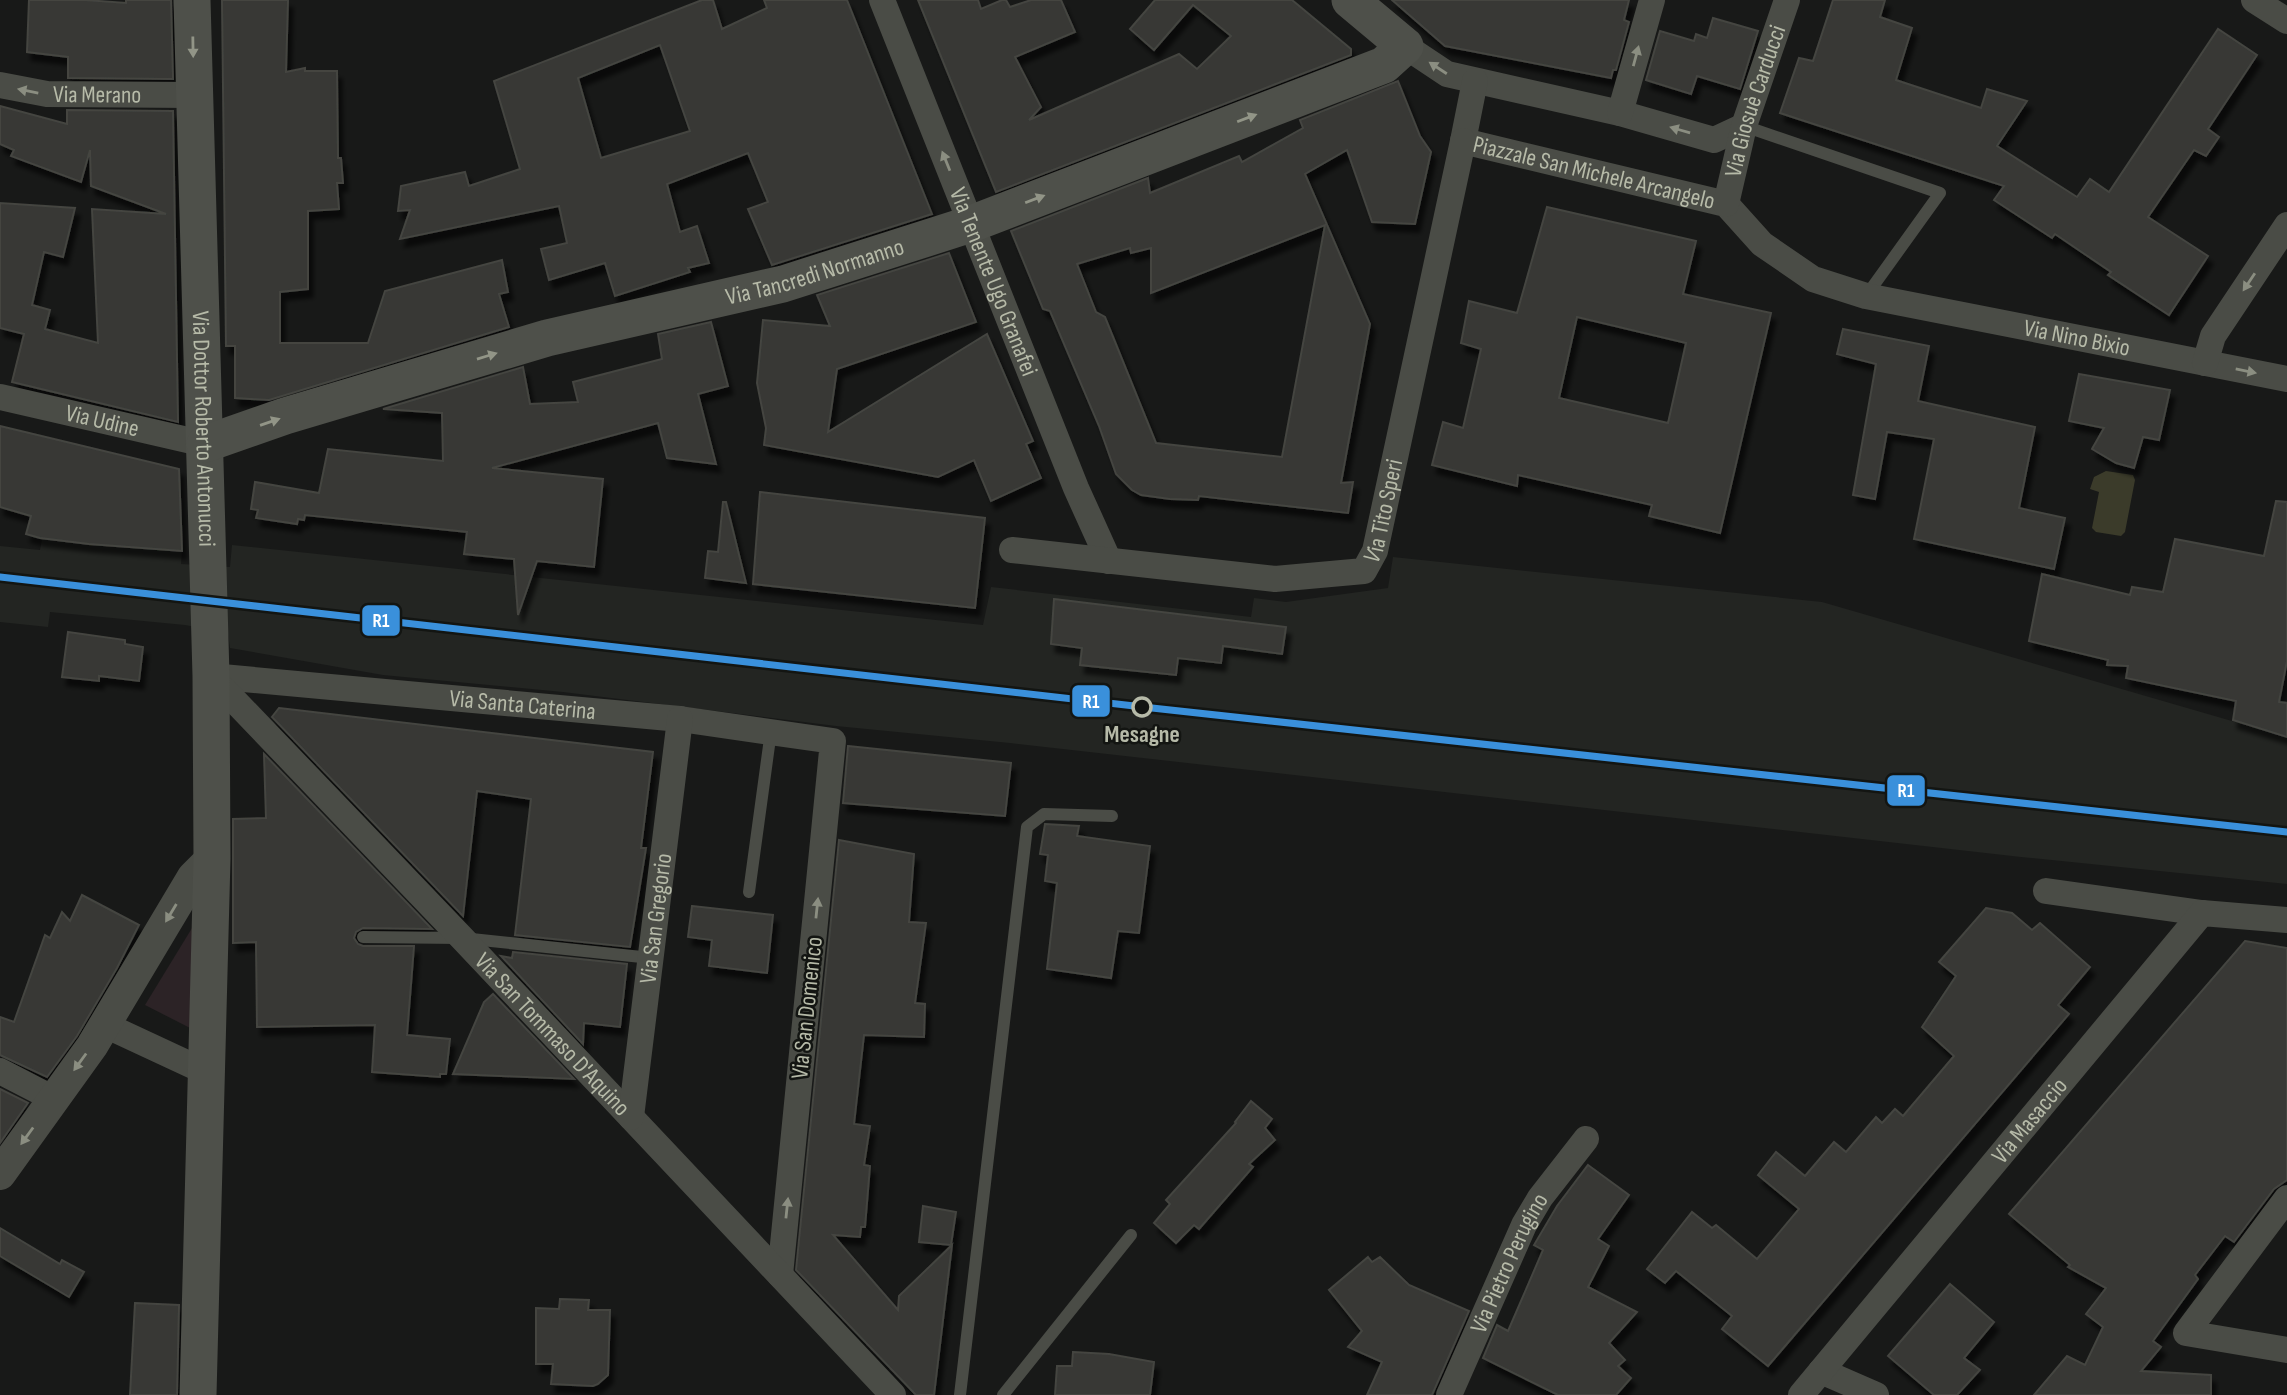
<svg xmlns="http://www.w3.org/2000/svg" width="2287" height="1395" font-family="'Sofia Sans Condensed',sans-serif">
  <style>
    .built { fill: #232522 }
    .green { fill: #2c2326 }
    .water { fill: #3b3b2a }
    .building { fill: #373835; stroke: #444541; stroke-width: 2; fill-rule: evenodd; filter: url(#shadow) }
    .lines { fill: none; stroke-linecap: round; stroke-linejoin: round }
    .service { stroke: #4a4c46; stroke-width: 12 }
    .minor { stroke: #4a4c46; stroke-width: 26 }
    .tertiary { stroke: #4a4c46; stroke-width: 32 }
    .secondary { stroke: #4e504a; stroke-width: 37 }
    .rail-1-casing { stroke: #131512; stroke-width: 12 }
    .rail-1 { stroke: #3a90db; stroke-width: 7 }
    .oneway { fill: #929587 }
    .oneway2 { fill: #8b8e81 }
    .stop-dot { fill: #131512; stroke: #b6baa8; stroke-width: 3.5 }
    .labels { text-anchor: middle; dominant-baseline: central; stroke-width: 5; stroke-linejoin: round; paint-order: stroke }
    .street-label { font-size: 24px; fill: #b6baa8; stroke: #131512 }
    .stop-label { font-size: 24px; font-weight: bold; fill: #b6baa8; stroke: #131512 }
    .line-badge { stroke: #131512; stroke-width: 2.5 }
    .badge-label { font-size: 19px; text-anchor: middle; font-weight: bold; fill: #fff }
  </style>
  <defs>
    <filter id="shadow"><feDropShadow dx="4.5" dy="8" stdDeviation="2" flood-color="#0009"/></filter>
  </defs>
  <rect width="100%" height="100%" fill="#181918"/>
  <path class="built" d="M43,534L117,546L182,551L181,564L230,567L232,545L983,625L991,587L1251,617L1254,598L1286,602L1388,588L1393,557L1822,602L2287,737V884L2021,857L1010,743L836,726L563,692L383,675L230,648L228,633L185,625L50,612L48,627L0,622V546L40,550Z"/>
  <path class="green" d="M200,915L194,1030L145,1005Z"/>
  <path class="water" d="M2106,471L2133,475L2135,480L2125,532L2121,536L2096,532L2092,528L2099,492L2090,489L2094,477Z"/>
  <g class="building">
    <path d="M29,0H85L126,3V0H171L173,79L68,78V57L27,52Z"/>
    <path d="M222,0H288L286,72L305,68V71H337L338,158H341L343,183H337L339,209L308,211V289L280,292V343H368L385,291L502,260L508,292L499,294L509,327L269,400L235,398V346H226Z"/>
    <path d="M702,0H713L722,29L767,8L764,0H847L932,214L772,265L748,209L768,202L748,153L667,184L680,232L697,226L709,263L688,268L690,272L615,296L605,263L549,280L541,249L567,243L559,206L400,239L410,210L398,211L401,186L465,172L469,186L520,169L494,81ZM660,45L690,131L601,158L578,78Z"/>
    <path d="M918,0H978L981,9L1002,0H1006L1010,7L1031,0H1061L1075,32L1015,57L1041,107L1029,120L1179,54L1197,69L1231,36L1193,5L1154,50L1130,29L1155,0H1292L1351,49V55L996,192Z"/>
    <path d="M1392,0H1629L1624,20L1629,22L1616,70H1613L1611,78L1445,46Z"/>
    <path d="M1833,0H1885L1880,17L1912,28L1896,80L1981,108L1987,89L2027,101L1997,146L2077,197L2090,179L2109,192L2218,29L2257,55L2208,129L2219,137L2206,156L2194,150L2148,217L2208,256L2169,315L2108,275L2111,272L2055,234L2052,238L1994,200L2004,186L1780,113L1799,58L1813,61Z"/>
    <path d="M1713,18L1758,31L1740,89L1697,76L1691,94L1646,80L1660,31L1694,41L1696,34L1707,38Z"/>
    <path d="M1398,81L1420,136L1431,152L1415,224L1372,222L1347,150L1305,174L1370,324L1341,483L1353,482L1348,513L1199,496L1198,500L1170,499L1141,495L1132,490L1116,474L1099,426L1050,311L1043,309L1011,231L1148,178L1150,193L1239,156L1242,162L1303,128L1300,120ZM1325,225L1282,457L1156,443L1105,317L1096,312L1077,264L1130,248L1131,253L1151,248V293Z"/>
    <path d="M0,106L67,124V110L173,111L178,422L12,382L24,334L0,328V203L75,208L63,257L44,252L32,305L50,310L45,329L98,343L92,209L166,214L91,186L90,150L81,182L11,156L14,150L0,144Z"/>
    <path d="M1547,207L1696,241L1683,294L1771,313L1720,533L1649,516L1652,505L1518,475L1517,486L1432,465L1443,422L1463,428L1481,349L1461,343L1469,301L1517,313ZM1577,317L1686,343L1668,423L1559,398Z"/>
    <path d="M949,253L976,322L837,369L828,432L987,334L1033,441L1026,444L1041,478L991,501L974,460L938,477L764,445L766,428L757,383L763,320L830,326L817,295Z"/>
    <path d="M711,322L728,386L698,394L716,464L667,458L658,423L492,468L603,479L594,567L537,561L518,615L514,559L464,554L467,532L305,515L304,520L298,519L297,524L256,518L258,510L251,509L255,482L319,493L328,449L443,461L442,413L383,409L523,367L530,404L578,402L573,382L662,359L658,334Z"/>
    <path d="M1843,329L1929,346L1918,401L2035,427L2019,508L2065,518L2054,569L1914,539L1934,439L1887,432L1875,499L1853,495L1876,364L1837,354Z"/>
    <path d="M2079,374L2170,390L2159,440L2143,437L2134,468L2116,463L2092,449L2104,428L2069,421Z"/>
    <path d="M0,426L179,469L182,551L89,544L40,538L26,534L31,516L0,507Z"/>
    <path d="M760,492L985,518L975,608L753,584Z"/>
    <path d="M2276,501L2287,502V661L2279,702L2287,703V737L2233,720L2236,701L2126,678L2128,666L2107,665L2108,660L2029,641L2042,574L2130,595L2132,587L2163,592L2175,539L2264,556Z"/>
    <path d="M723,502H726L746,583L705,578L708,551L718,552Z"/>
    <path d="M1054,599L1286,627L1282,654L1223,646L1221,663L1178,658L1176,675L1080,665L1082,648L1051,644Z"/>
    <path d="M68,632L125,640V644L143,647L139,681L99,676V681L62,677Z"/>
    <path d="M279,708L653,752L641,848H646L630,947L515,935L531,799L477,791L463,916L272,717Z"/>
    <path d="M848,746L1011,763L1005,816L843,803Z"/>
    <path d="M264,754L432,929L363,928L356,932L354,938L358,944L363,946H414L407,1035L450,1039L446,1074H440V1077L372,1072L375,1025L257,1027L256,942L233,943V819L266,818Z"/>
    <path d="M1045,824L1079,826L1077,836L1150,846L1139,933L1118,931L1111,978L1047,969L1057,883L1045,881L1048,855L1040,854Z"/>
    <path d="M839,840L914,854L909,922L926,923L915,1003L925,1004L924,1037L864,1035L854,1124L870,1126L864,1165L870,1166L865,1227H861L860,1237L833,1235L898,1310L899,1296L952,1245L934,1395H916L796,1270Z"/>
    <path d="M82,895L139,925L117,968L77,1036L47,1077L0,1055V1017L14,1022L45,935L50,938L62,912L70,921Z"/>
    <path d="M692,906L773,915L767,973L709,966L712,940L688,937Z"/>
    <path d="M1986,908L2012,913L2032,930L2040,923L2090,967L2058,1005L2069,1014L1768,1366L1722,1329L1732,1316L1676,1271L1665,1283L1647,1269L1692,1212L1712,1228L1716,1225L1757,1259L1799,1209L1758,1175L1776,1152L1805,1176L1834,1142L1846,1152L1876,1117L1882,1123L1895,1109L1903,1116L1954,1056L1922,1027L1956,976L1939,962Z"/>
    <path d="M2245,941L2287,948V1180L2274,1189L2234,1242L2225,1236L2195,1275L2198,1279L2153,1341L2161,1347L2141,1371L2211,1375V1395H2034L2067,1356L2085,1365L2103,1327L2086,1314L2106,1288L2068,1267L2070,1265L2009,1214Z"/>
    <path d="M513,952L627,964L620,1027L584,1023L583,1044L501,956L512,958Z"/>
    <path d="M493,994L574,1079L453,1074L484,1002Z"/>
    <path d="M0,1089L28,1103L0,1143Z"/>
    <path d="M1251,1101L1272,1119L1265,1128L1275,1140L1249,1164L1253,1167L1199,1229L1194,1225L1176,1243L1154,1223L1170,1204L1166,1200L1236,1123L1235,1122Z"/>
    <path d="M1588,1165L1629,1195L1598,1239L1609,1246L1588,1287L1637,1312L1609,1343L1625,1360L1618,1366L1631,1378L1616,1395H1558L1483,1358L1497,1325L1508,1331L1543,1250L1534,1245L1557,1206Z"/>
    <path d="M923,1206L956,1212L951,1245L919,1242Z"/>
    <path d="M0,1228L60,1264L62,1260L84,1272L69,1297L0,1256Z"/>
    <path d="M1368,1257L1372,1262L1380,1257L1409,1285L1469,1311L1432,1395H1367L1382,1362L1348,1347L1362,1331L1329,1290Z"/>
    <path d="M1950,1284L1994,1322L1964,1358L1980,1370L1957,1395H1934L1888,1356Z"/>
    <path d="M560,1299L589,1300L588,1310H610L608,1375L598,1384L593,1386L551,1384L553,1364H536V1308L559,1309Z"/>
    <path d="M135,1303L179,1305L177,1395H130Z"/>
    <path d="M1073,1352L1109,1354L1154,1362L1150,1395H1055L1057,1366H1072Z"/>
  </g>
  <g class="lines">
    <g class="service">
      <path d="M1744,126L1940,193L1866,296"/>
      <path d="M749,892L771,731"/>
      <path d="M363,937L462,938L651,958"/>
      <path d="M960,1395L1027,827L1044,814L1112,816"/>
      <path d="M1003,1395L1131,1235"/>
    </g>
    <g class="minor">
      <path id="s1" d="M882,0L1076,488L1109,561"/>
      <path d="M2254,0L2287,21"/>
      <path d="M1405,46L1447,74L1620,113L1714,140L1744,126"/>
      <path id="s2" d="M1475,81L1463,141L1726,204L1762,244L1813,279L1866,296L2287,379"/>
      <path id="s3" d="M0,85L47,94L194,95"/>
      <path d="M1620,113L1652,0"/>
      <path id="s4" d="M1726,204L1744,126L1787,0"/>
      <path d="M2205,363L2213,336L2287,225"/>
      <path id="s5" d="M0,397L205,444"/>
      <path id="s6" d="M1012,550L1275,579L1364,571L1375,551L1463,141"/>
      <path id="s7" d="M211,676L680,719L833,741L780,1275"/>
      <path id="s8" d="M211,676L462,938L893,1395"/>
      <path d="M2046,891L2202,913"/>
      <path d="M105,1025L206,1072"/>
      <path d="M0,1071L54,1099"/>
      <path id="s9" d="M631,1117L680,719"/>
      <path d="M2287,1198L2186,1333L2287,1350"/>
      <path d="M1821,1371L1876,1395"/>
      <path id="s10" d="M1449,1395L1524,1225L1540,1198L1586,1139"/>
      <path id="s11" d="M1801,1395L2202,913L2287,920"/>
    </g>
    <path class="tertiary" d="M0,1174L92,1046L193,877L212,858"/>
    <g class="secondary">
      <path id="s12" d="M192,0L211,676L212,858L198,1395"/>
      <path id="s13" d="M205,444L285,416L547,338L783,284L971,224L1384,65L1405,46L1350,0"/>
    </g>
    <g class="rail-1-casing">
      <path id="rail-1" d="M0,577L1152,708L2287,832"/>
    </g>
    <use href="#rail-1" class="rail-1"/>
  </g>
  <defs><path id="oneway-solid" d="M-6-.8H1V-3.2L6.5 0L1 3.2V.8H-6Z" transform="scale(1.75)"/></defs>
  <g class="oneway">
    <use href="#oneway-solid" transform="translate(193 47) rotate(89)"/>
    <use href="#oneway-solid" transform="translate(1247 118) rotate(-21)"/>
    <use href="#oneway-solid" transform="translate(1035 199) rotate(-21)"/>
    <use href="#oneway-solid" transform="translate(487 356) rotate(-17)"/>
    <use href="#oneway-solid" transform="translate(270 422) rotate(-19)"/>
  </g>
  <g class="oneway2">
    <use href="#oneway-solid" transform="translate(1636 56) rotate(-75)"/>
    <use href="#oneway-solid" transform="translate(1438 68) rotate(-147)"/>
    <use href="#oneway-solid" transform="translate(28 91) rotate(-169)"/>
    <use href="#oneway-solid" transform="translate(1680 130) rotate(-164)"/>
    <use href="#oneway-solid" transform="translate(946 161) rotate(-112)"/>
    <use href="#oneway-solid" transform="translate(2249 282) rotate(124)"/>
    <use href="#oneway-solid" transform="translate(2246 371) rotate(11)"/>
    <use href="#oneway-solid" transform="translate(817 908) rotate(-84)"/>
    <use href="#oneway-solid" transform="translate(171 913) rotate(121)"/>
    <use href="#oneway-solid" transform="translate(80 1062) rotate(126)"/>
    <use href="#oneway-solid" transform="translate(27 1136) rotate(126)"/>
    <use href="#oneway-solid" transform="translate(787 1208) rotate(-84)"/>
  </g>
  <circle class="stop-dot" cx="1142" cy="707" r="9"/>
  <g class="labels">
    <g class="street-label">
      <text stroke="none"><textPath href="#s3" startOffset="98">Via Merano</textPath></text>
      <text stroke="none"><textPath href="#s4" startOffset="107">Via Giosuè Carducci</textPath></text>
      <text stroke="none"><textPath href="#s2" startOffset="196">Piazzale San Michele Arcangelo</textPath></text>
      <text stroke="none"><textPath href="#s13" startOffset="634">Via Tancredi Normanno</textPath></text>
      <text stroke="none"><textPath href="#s1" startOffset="303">Via Tenente Ugo Granafei</textPath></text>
      <text stroke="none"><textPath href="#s2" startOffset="718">Via Nino Bixio</textPath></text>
      <text stroke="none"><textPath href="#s5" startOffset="105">Via Udine</textPath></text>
      <text stroke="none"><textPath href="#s12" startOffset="429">Via Dottor Roberto Antonucci</textPath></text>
      <text stroke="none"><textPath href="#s6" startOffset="418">Via Tito Speri</textPath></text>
      <text stroke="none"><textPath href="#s7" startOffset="313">Via Santa Caterina</textPath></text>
      <text stroke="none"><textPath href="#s9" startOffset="200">Via San Gregorio</textPath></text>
      <text transform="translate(807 1008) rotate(-84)">Via San Domenico</text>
      <text stroke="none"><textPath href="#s8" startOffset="495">Via San Tommaso D'Aquino</textPath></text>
      <text stroke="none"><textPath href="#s11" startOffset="357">Via Masaccio</textPath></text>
      <text stroke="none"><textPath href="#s10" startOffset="145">Via Pietro Perugino</textPath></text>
    </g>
    <g class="stop-label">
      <text x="1142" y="734">Mesagne</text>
    </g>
  </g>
  <g class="line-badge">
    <rect x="361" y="604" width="40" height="33" rx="7" fill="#3a90db"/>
    <rect x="1071" y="684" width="40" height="34" rx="7" fill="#3a90db"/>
    <rect x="1886" y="774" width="40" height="33" rx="7" fill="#3a90db"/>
  </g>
  <g class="badge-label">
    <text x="381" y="627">R1</text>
    <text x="1091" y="708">R1</text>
    <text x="1906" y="797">R1</text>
  </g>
</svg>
